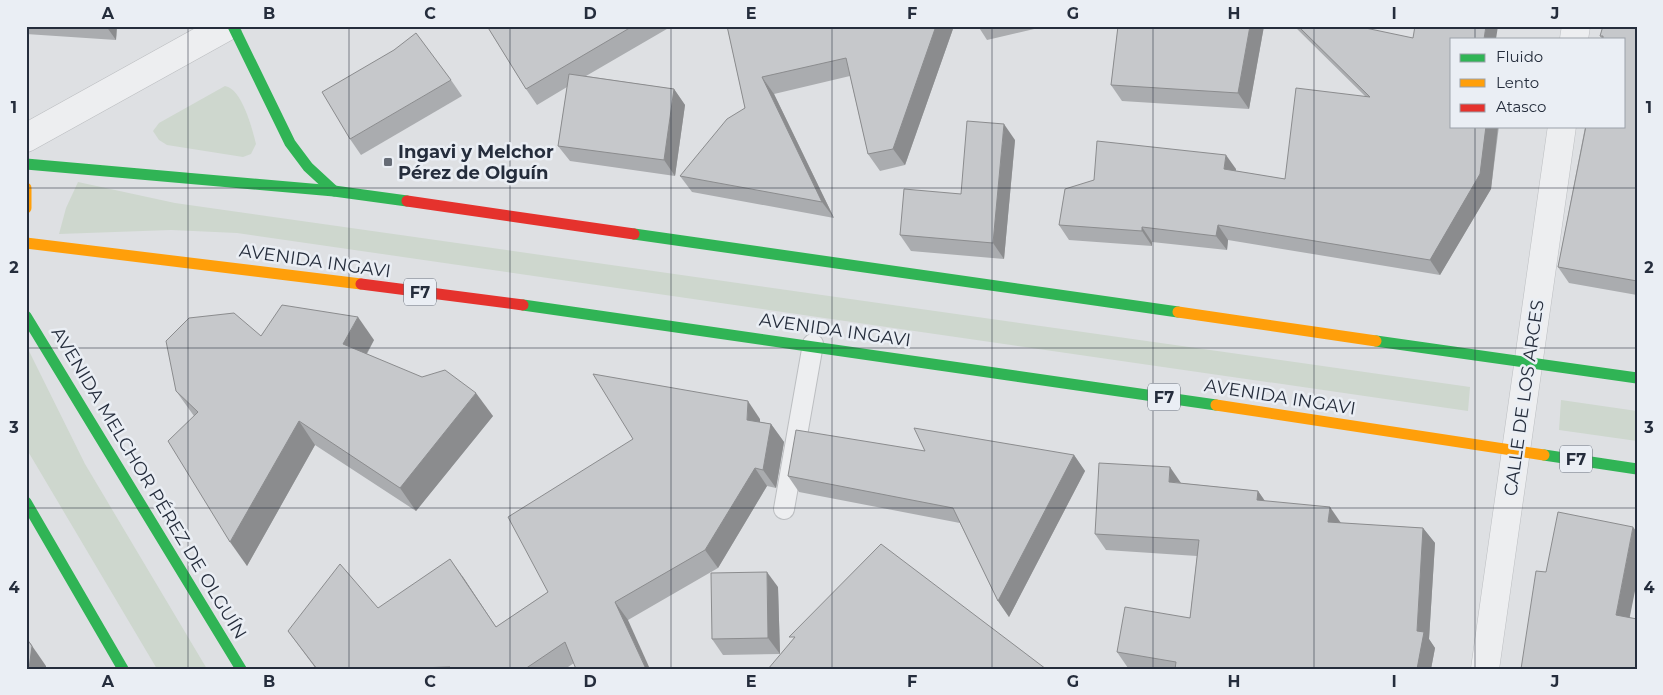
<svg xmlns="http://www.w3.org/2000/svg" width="1663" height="695" font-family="Montserrat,sans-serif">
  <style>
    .green { fill: #ced7ce }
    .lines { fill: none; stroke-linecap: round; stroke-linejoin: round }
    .lane-casing { stroke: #bcbec1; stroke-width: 22 }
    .street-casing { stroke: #bcbec1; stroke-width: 29 }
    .lane { stroke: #edeef0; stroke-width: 20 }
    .street { stroke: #edeef0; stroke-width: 28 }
    .fast { stroke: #30b455; stroke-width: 11 }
    .slow { stroke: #ff9f0a; stroke-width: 11 }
    .jam { stroke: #e5322d; stroke-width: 11 }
    .wall { fill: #aaacaf }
    .shaded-wall { fill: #8b8c8e }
    .building { fill: #c6c8cb; stroke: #8b8c8e }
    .grid { fill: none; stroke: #252d3c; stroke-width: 1; stroke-opacity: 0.55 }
    .poi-dot { fill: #666c76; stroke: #eaeef4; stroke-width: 2 }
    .labels { text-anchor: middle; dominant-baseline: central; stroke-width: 5; stroke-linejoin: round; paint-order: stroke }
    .shield { fill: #eaeef4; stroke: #606773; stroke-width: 1 }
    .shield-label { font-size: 16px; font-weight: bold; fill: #252d3c }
    .poi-label { font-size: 18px; font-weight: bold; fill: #252d3c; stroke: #eaeef4; text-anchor: start }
    .street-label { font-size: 18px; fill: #252d3c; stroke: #eaeef4 }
    .neatline { fill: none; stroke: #252d3c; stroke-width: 2 }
    .grid-label { font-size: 16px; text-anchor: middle; font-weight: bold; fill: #252d3c }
  </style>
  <rect width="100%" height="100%" fill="#dee0e3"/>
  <g class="green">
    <path d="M225,86C242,89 252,128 256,144L251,154L243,157L167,145L159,140L153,131L159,123Z"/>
    <path d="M78,182L175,203L1470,387L1468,411L237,233L171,230L59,234L66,208Z"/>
    <path d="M26,345L85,464L207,669H157L26,448Z"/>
    <path d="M1561,400L1637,411V441L1559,430Z"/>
  </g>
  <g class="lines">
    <g class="lane-casing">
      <path id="lane" d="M784,509L813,344"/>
    </g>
    <g class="street-casing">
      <g id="street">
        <path d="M1574,39L1576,26"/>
        <path d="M26,138L228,26"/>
        <path d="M1485,669L1562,126"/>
      </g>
    </g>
    <use href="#lane" class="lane"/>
    <use href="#street" class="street"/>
    <g class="fast">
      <path d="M233,26L290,143L308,167L334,191"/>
      <path d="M26,164L334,191L407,201"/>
      <path d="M634,234L1178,312"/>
      <path d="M523,305L1216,405"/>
      <path d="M26,316L241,669"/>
      <path d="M1376,341L1637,378"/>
      <path d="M1544,455L1637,469"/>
      <path d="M26,502L123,669"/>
    </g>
    <g class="slow">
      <path d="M26,188V208"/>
      <path d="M26,243L361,284"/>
      <path d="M1178,312L1376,341"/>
      <path d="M1216,405L1544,455"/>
    </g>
    <g class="jam">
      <path d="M407,201L634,234"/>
      <path d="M361,284L523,305"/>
    </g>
  </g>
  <g class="wall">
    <path d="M26,26H117L116,40L26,34Z"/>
    <path d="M487,26H672L586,76L674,89L685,105L675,176L570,161L558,146L567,87L537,105L526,89Z"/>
    <path d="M727,26H954L905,165L880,171L868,154L850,76L774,94L834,218L692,192L680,176L745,108Z"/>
    <path d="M978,26H1047L987,40Z"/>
    <path d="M1118,26H1264L1249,109L1122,101L1111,85Z"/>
    <path d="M1294,26H1356L1452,126H1499L1491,189L1440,275L1228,240L1227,250L1152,242V246L1069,240L1059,225L1236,169V171L1285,179L1365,96Z"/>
    <path d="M1637,26V295L1569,283L1558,267L1602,39L1600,36Z"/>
    <path d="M451,80L462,96L361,155L350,139Z"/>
    <path d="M1015,140L1004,259L911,251L900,235L961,194Z"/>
    <path d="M261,336L374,340L367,354L493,416L416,511L315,445L247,566L194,416L176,391Z"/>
    <path d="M760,419V422L771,424L784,442L776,488L767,486L718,568L628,620L574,663L565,669H316L288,631L378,608L463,577L496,627L548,592Z"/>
    <path d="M925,451L1074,455L1085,471L1009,617L998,601L960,523L799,492L788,476Z"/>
    <path d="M1181,483L1258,491L1265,501L1341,523L1423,528L1435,543L1429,639L1435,648L1431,669H1135L1128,668L1117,652L1190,618L1197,556L1106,550L1095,534Z"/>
    <path d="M778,587L780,654L723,655L712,639Z"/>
  </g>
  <g class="shaded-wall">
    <path d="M106,26H117L116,40Z"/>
    <path d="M936,26H954L905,165L893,149Z"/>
    <path d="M1250,26H1264L1249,109L1238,93Z"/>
    <path d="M1486,26H1498L1496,39H1484Z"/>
    <path d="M762,77L774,94L834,218L822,202Z"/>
    <path d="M674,89L685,105L675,176L664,160Z"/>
    <path d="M1004,124L1015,140L1004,259L993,243Z"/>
    <path d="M1486,126H1498L1491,189L1440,275L1430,260Z"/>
    <path d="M1226,155L1236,169L1234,183L1224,169Z"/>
    <path d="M1218,225L1228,240L1227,250L1216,236Z"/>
    <path d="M1142,227L1152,242V246L1142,231Z"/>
    <path d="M358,317L374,340L359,367L343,344Z"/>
    <path d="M476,393L493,416L416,511L400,488Z"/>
    <path d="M748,401L760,419V438L747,420Z"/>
    <path d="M299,421L315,445L247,566L230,542Z"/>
    <path d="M771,424L784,442L776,488L763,470Z"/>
    <path d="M1074,455L1085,471L1009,617L998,601Z"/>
    <path d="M1170,467L1181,483L1169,482Z"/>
    <path d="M755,468L767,486L718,568L705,550Z"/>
    <path d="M1258,491L1269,507L1257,500Z"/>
    <path d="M1330,507L1341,523L1328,522Z"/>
    <path d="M1633,527L1637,532V581L1627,631L1616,615Z"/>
    <path d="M1423,528L1435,543L1429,639L1435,648L1431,669H1417V631Z"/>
    <path d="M450,559L463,577L508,645L496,627Z"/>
    <path d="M767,572L778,587L780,654L768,638Z"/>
    <path d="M615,602L628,620L650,669H646Z"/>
    <path d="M26,637L46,666V669H29Z"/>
  </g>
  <g class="building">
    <path d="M487,26H633L526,89Z"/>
    <path d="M727,26H936L893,149L868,154L846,58L762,77L822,202L680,176L727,119L745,108Z"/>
    <path d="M1118,26H1250L1238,93L1111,85Z"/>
    <path d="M1298,26H1356L1413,38L1415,26H1486L1484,39H1452V126H1486L1480,174L1430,260L1218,225L1216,236L1142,227V231L1059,225L1065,189L1094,180L1097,141L1226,155L1224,169L1285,179L1296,88L1370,97Z"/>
    <path d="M1603,26H1637V281L1558,267L1586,126H1624V39H1603V36H1600Z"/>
    <path d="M416,33L451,80L350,139L322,92L394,50Z"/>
    <path d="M569,74L674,89L664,160L558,146Z"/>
    <path d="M967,121L1004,124L993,243L900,235L904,189L961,194Z"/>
    <path d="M282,305L358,317L343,344L422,377L445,370L476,393L400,488L299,421L230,542L168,441L198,412L176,391L166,341L189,318L234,313L261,336Z"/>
    <path d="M593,374L748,401L747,420L771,424L763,470L755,468L705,550L615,602L646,669H576L565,642L525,669H451L450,667L383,669H317L288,631L340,564L378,608L450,559L496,627L548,592L508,517L633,439Z"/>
    <path d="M914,428L1074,455L998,601L953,508L788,476L796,430L925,451Z"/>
    <path d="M1099,463L1170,467L1169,482L1258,491L1257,500L1330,507L1328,522L1423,528L1417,631L1424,632L1417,669H1175L1176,662L1117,652L1125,607L1190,618L1199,540L1095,534Z"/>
    <path d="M1558,512L1633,527L1616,615L1637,619V669H1521L1536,571L1546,572Z"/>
    <path d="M881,544L1046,669H768L795,637H789Z"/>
    <path d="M767,572L768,638L712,639L711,573Z"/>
    <path d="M26,638L32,646L29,669H26Z"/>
  </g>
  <path class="grid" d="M188,26V669M349,26V669M510,26V669M671,26V669M832,26V669M992,26V669M1153,26V669M1314,26V669M1475,26V39M1475,126V669M26,188H1637M26,348H1637M26,508H1637"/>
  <rect class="poi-dot" x="383" y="157" width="10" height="10" rx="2.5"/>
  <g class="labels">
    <g class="shield">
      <rect x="404" y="278.5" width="32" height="27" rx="4"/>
      <rect x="1148" y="383.5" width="32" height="27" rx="4"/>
      <rect x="1560" y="445.5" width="32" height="27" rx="4"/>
    </g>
    <g class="shield-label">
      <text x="420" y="292">F7</text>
      <text x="1164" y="397">F7</text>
      <text x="1576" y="459">F7</text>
    </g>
    <g class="poi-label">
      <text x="398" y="152">Ingavi y Melchor<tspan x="398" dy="21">Pérez de Olguín</tspan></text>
    </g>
    <g class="street-label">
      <text transform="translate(315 261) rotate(8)">AVENIDA INGAVI</text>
      <text transform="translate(835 330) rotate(8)">AVENIDA INGAVI</text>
      <text transform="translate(1280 397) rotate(9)">AVENIDA INGAVI</text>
      <text transform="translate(1524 398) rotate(-82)">CALLE DE LOS ARCES</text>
      <text transform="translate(149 483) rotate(59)">AVENIDA MELCHOR PÉREZ DE OLGUÍN</text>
    </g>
  </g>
  <rect width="1663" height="695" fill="none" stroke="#eaeef4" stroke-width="55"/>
  <rect x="1450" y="38" width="175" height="90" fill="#eaeef4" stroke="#9ba1aa"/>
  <rect x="1460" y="54" width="25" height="8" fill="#30b455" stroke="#9ba1aa"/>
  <text x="1496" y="62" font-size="15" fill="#252d3c">Fluido</text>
  <rect x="1460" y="79" width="25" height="8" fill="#ff9f0a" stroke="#9ba1aa"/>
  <text x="1496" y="88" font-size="15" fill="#252d3c">Lento</text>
  <rect x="1460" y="104" width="25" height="8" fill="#e5322d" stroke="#9ba1aa"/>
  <text x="1496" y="112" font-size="15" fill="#252d3c">Atasco</text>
  <rect x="28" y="28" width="1608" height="640" class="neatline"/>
  <g class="grid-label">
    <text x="108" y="19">A</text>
    <text x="269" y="19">B</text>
    <text x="430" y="19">C</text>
    <text x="590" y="19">D</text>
    <text x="751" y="19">E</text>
    <text x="912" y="19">F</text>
    <text x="1073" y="19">G</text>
    <text x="1234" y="19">H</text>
    <text x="1394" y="19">I</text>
    <text x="1555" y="19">J</text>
    <text x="14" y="113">1</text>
    <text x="1649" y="113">1</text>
    <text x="14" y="273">2</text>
    <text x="1649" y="273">2</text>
    <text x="14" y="433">3</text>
    <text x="1649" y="433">3</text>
    <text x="14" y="593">4</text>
    <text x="1649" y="593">4</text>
    <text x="108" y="687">A</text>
    <text x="269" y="687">B</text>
    <text x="430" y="687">C</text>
    <text x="590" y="687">D</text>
    <text x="751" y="687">E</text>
    <text x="912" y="687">F</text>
    <text x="1073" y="687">G</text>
    <text x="1234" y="687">H</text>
    <text x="1394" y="687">I</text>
    <text x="1555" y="687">J</text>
  </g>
</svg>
